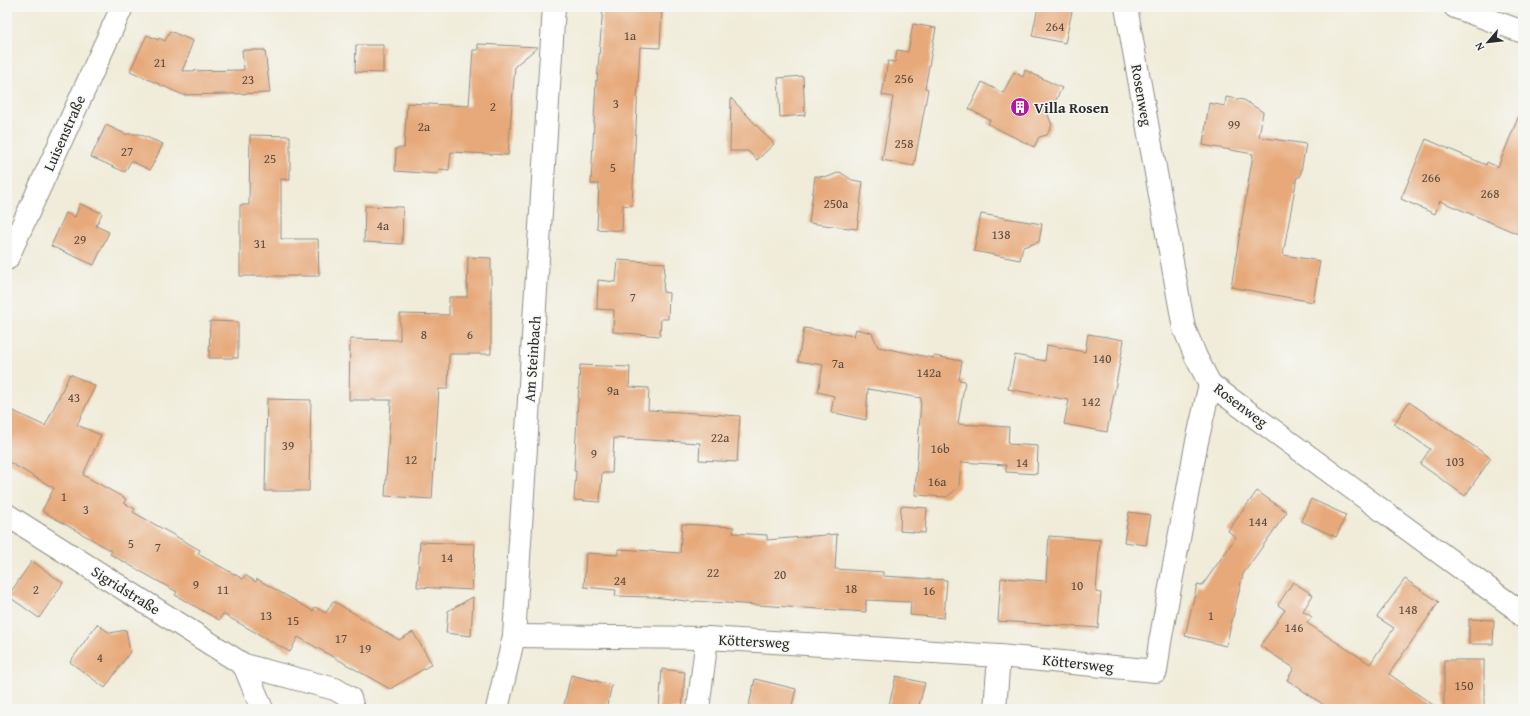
<svg xmlns="http://www.w3.org/2000/svg" width="1530" height="716" font-family="'Gentium Book Plus',serif">
  <style>
    .building { fill: #e7a979 }
    .lines { fill: none; stroke-linecap: round; stroke-linejoin: round }
    .street-casing { stroke: #8e8c82; stroke-width: 24 }
    .secondary-casing { stroke: #8e8c82; stroke-width: 24 }
    .street { stroke: #fff; stroke-width: 22 }
    .secondary { stroke: #fff; stroke-width: 22 }
    .labels { text-anchor: middle; dominant-baseline: central; stroke-width: 3; stroke-linejoin: round; paint-order: stroke }
    .number-label { font-size: 13px; fill: #5a4a3e }
    .street-label { font-size: 15px; fill: #2b2b2b; stroke: #f6f6f2 }
    .poi-label { font-size: 15px; font-weight: bold; fill: #2b2b2b; stroke: #f6f6f2; text-anchor: start }
  </style>
  <rect width="100%" height="100%" fill="#f6f6f2"/>
  <filter id="ink" filterUnits="userSpaceOnUse"><feTurbulence type="fractalNoise" baseFrequency=".025" numOctaves="2"/><feDisplacementMap in="SourceGraphic" scale="8" xChannelSelector="R" yChannelSelector="G"/><feConvolveMatrix kernelMatrix="1 2 1 2 8 2 1 2 1" color-interpolation-filters="sRGB"/></filter>
  <filter id="wash" filterUnits="userSpaceOnUse"><feTurbulence type="fractalNoise" baseFrequency=".012" numOctaves="4" result="noise"/><feDisplacementMap in="SourceGraphic" scale="16" xChannelSelector="R" yChannelSelector="G"/><feGaussianBlur stdDeviation="0.9" result="paint"/><feColorMatrix in="noise" values="0 0 0 0 0 0 0 0 0 0 0 0 0 0 0 0 0 1.4 0 .05"/><feComposite in="paint" operator="in"/></filter>
  <g filter="url(#wash)">
    <rect width="100%" height="100%" fill="#f0ecd9"/>
    <g id="blocks">
      <g class="building">
        <path d="M603,7H662L660,48L640,47L632,206L623,205L622,231L597,229L599,184H591L596,80L597,81Z"/>
        <path d="M1038,7H1073L1065,43L1032,36Z"/>
        <path d="M913,24L936,28L925,88L928,89L914,166L882,160L893,97L882,95L888,61L895,62L897,50L908,52Z"/>
        <path d="M170,31L193,41L189,52H190L182,71L244,70L242,50H265L270,93L183,95L130,71L147,35L158,40L159,38L165,41Z"/>
        <path d="M478,44L538,47L515,66L508,155L451,152L449,170L439,169L438,174L395,171L396,148H404L407,103L469,106L473,50H478Z"/>
        <path d="M356,45H383V73L355,72Z"/>
        <path d="M1025,70L1062,88L1048,115L1052,125L1047,135L1039,137L1034,147L988,124L990,120L969,109L982,82L1003,93L1014,72L1023,77Z"/>
        <path d="M803,76L805,115L780,117L778,78Z"/>
        <path d="M1226,97L1244,100L1263,112L1259,137L1306,144L1300,177H1297L1283,255L1320,261L1313,302L1231,287L1253,154L1203,145L1209,103L1225,106Z"/>
        <path d="M731,98L774,144L757,160L748,151H730Z"/>
        <path d="M1522,108L1523,236L1440,201L1435,214L1401,199L1426,139L1486,165L1487,162L1498,167Z"/>
        <path d="M106,125L125,134H139L163,144L150,170L131,161L125,172L91,157Z"/>
        <path d="M250,135L290,136V180L281,179V239H318L319,276H240V205H249Z"/>
        <path d="M840,172L852,180L863,182L857,229L809,223L815,176L828,177Z"/>
        <path d="M80,204L102,213L96,226L109,232L94,265L51,246L66,213L75,217Z"/>
        <path d="M365,206L403,207L402,244L364,242Z"/>
        <path d="M981,214L1042,224L1039,242L1023,247L1020,260L974,251Z"/>
        <path d="M468,257L491,258V354H449L448,389H439L432,499L385,496L391,400H349L350,339L400,340V314L449,315V297H467Z"/>
        <path d="M618,260L665,263L663,292L669,293L668,319H661L660,336L613,332L614,310L597,309L598,280L616,282Z"/>
        <path d="M210,321L238,322V358H209Z"/>
        <path d="M804,328L854,336L856,329L872,333L878,347L933,358L934,356L962,361L959,380L965,381L958,424L1009,427L1008,444L1038,446L1037,474L1006,472V465L961,462L959,487L947,497L915,495L921,398L868,389L866,420L831,412L834,396L818,392L823,365L798,361Z"/>
        <path d="M1088,334L1124,340L1107,432L1064,424L1069,400L1008,389L1015,355L1045,361L1047,345L1085,352Z"/>
        <path d="M580,365L630,367L629,387L649,388L648,410L740,416L737,462L699,460L700,443L614,438L612,473H602L600,502L574,500L576,471H574Z"/>
        <path d="M70,374L95,386L77,425L101,435L83,475L126,499L124,503L135,509L133,512L200,550L198,554L243,579L245,575L256,582L257,579L313,611L315,607L326,613L333,601L399,640L413,632L432,664L390,689L298,637L290,652L223,614L219,620L175,595L177,592L110,554L112,551L42,511L54,488L7,461V408L45,426Z"/>
        <path d="M267,399L311,400L309,491H265Z"/>
        <path d="M1409,402L1491,458L1465,496L1420,464L1430,449L1394,424Z"/>
        <path d="M1257,491L1287,512L1243,574L1226,646L1185,636L1197,585L1202,586L1236,537L1228,531Z"/>
        <path d="M1311,499L1346,515L1336,537L1301,521Z"/>
        <path d="M901,506L927,508L925,533L900,531Z"/>
        <path d="M1129,512L1151,515L1146,545L1124,542Z"/>
        <path d="M682,524L734,527L733,533L767,535V540L837,534L835,569L883,572V576L947,580L944,618L910,615L911,602L866,600V612L695,601L694,602L654,597L615,596L616,590L584,587L586,553L618,555V549L680,553Z"/>
        <path d="M1049,536L1100,540L1096,592L1101,593L1098,628L998,621L1001,578L1046,581Z"/>
        <path d="M420,542L475,544L472,590L417,587Z"/>
        <path d="M32,561L63,583L39,618L8,596Z"/>
        <path d="M1405,579L1439,602L1389,674L1439,709H1330L1287,680L1294,668L1260,646L1285,610L1278,605L1293,582L1313,595L1303,611L1312,617L1307,623L1370,664L1394,628L1377,617Z"/>
        <path d="M473,597L471,636L446,633L448,611Z"/>
        <path d="M1469,619L1494,620L1493,644H1469Z"/>
        <path d="M97,624L110,633L126,630L130,652L105,688L70,662Z"/>
        <rect x="1444" y="660" width="40" height="49"/>
        <path d="M662,669L685,672L682,709H659Z"/>
        <path d="M571,675L612,685L606,709H563Z"/>
        <path d="M896,676L925,683L918,709H888Z"/>
        <path d="M755,679L796,689L791,709H748Z"/>
      </g>
    </g>
  </g>
  <g filter="url(#ink)">
    <use href="#blocks" fill-opacity="0" stroke="#8e8c82" stroke-width="1"/>
    <g class="lines">
      <g class="street-casing">
        <g id="street">
          <path d="M1126,7L1184,328L1196,357L1210,384L1515,608L1523,617"/>
          <path d="M7,259L122,7"/>
          <path d="M7,515L244,665L335,689L350,698L353,709"/>
          <path d="M514,636L707,638L999,656L1156,671L1160,642L1196,446L1210,384"/>
          <path d="M244,665L262,709"/>
          <path d="M497,709L514,636L554,7"/>
          <path d="M698,709L707,638"/>
          <path d="M995,709L999,656"/>
        </g>
      </g>
      <g class="secondary-casing">
        <path id="secondary" d="M1455,7L1523,32"/>
      </g>
      <use href="#street" class="street"/>
      <use href="#secondary" class="secondary"/>
    </g>
  </g>
  <defs>
    <g id="building-disc" transform="scale(1)"><circle r="9.5" fill="#b5179e" stroke="#f6f6f2"/><path d="M-4-6H4V6H1V3H-1V6H-4ZM-2.5-4.3h1.7v1.8h-1.7ZM.8-4.3h1.7v1.8H.8ZM-2.5-1h1.7V.8h-1.7ZM.8-1h1.7V.8H.8Z" fill="#fff"/></g>
  </defs>
  <g fill-rule="evenodd">
    <use href="#building-disc" x="1020" y="107"/>
  </g>
  <g class="labels">
    <g class="number-label">
      <text x="1055" y="26">264</text>
      <text x="630" y="35">1a</text>
      <text x="160" y="62">21</text>
      <text x="904" y="78">256</text>
      <text x="248" y="79">23</text>
      <text x="616" y="103">3</text>
      <text x="493" y="106">2</text>
      <text x="1234" y="124">99</text>
      <text x="424" y="126">2a</text>
      <text x="904" y="143">258</text>
      <text x="127" y="151">27</text>
      <text x="270" y="158">25</text>
      <text x="613" y="167">5</text>
      <text x="1431" y="177">266</text>
      <text x="1490" y="193">268</text>
      <text x="836" y="203">250a</text>
      <text x="383" y="225">4a</text>
      <text x="1001" y="234">138</text>
      <text x="80" y="239">29</text>
      <text x="260" y="243">31</text>
      <text x="633" y="297">7</text>
      <text x="424" y="334">8</text>
      <text x="470" y="334">6</text>
      <text x="1102" y="358">140</text>
      <text x="838" y="363">7a</text>
      <text x="929" y="372">142a</text>
      <text x="613" y="390">9a</text>
      <text x="74" y="397">43</text>
      <text x="1091" y="401">142</text>
      <text x="720" y="437">22a</text>
      <text x="288" y="445">39</text>
      <text x="940" y="448">16b</text>
      <text x="594" y="453">9</text>
      <text x="411" y="459">12</text>
      <text x="1455" y="461">103</text>
      <text x="1022" y="462">14</text>
      <text x="937" y="481">16a</text>
      <text x="64" y="496">1</text>
      <text x="86" y="509">3</text>
      <text x="1258" y="521">144</text>
      <text x="131" y="543">5</text>
      <text x="158" y="547">7</text>
      <text x="447" y="557">14</text>
      <text x="713" y="572">22</text>
      <text x="780" y="574">20</text>
      <text x="620" y="580">24</text>
      <text x="196" y="584">9</text>
      <text x="1077" y="585">10</text>
      <text x="851" y="588">18</text>
      <text x="36" y="589">2</text>
      <text x="223" y="589">11</text>
      <text x="929" y="590">16</text>
      <text x="1408" y="609">148</text>
      <text x="266" y="615">13</text>
      <text x="1211" y="615">1</text>
      <text x="293" y="620">15</text>
      <text x="1294" y="627">146</text>
      <text x="341" y="638">17</text>
      <text x="365" y="648">19</text>
      <text x="100" y="657">4</text>
      <text x="1464" y="685">150</text>
    </g>
    <g class="street-label">
      <text transform="translate(1142 95) rotate(80)">Rosenweg</text>
      <text transform="translate(64 133) rotate(-66)">Luisenstraße</text>
      <text transform="translate(532 359) rotate(-86)">Am Steinbach</text>
      <text transform="translate(1241 405) rotate(37)">Rosenweg</text>
      <text transform="translate(126 590) rotate(32)">Sigridstraße</text>
      <text transform="translate(754 641) rotate(3)">Köttersweg</text>
      <text transform="translate(1078 663) rotate(6)">Köttersweg</text>
    </g>
    <g class="poi-label">
      <text x="1034" y="107">Villa Rosen</text>
    </g>
  </g>
  <rect width="1530" height="716" fill="none" stroke="#f6f6f2" stroke-width="24"/>
  <g transform="translate(1488 42) rotate(242)" stroke="#f6f6f2" stroke-width="3" paint-order="stroke">
  <path d="M0-3L7 15L0 10L-7 15Z" fill="#2b2b2b"/>
  <text y="-6" font-size="11" font-weight="bold" text-anchor="middle" fill="#2b2b2b">N</text>
  </g>
</svg>
